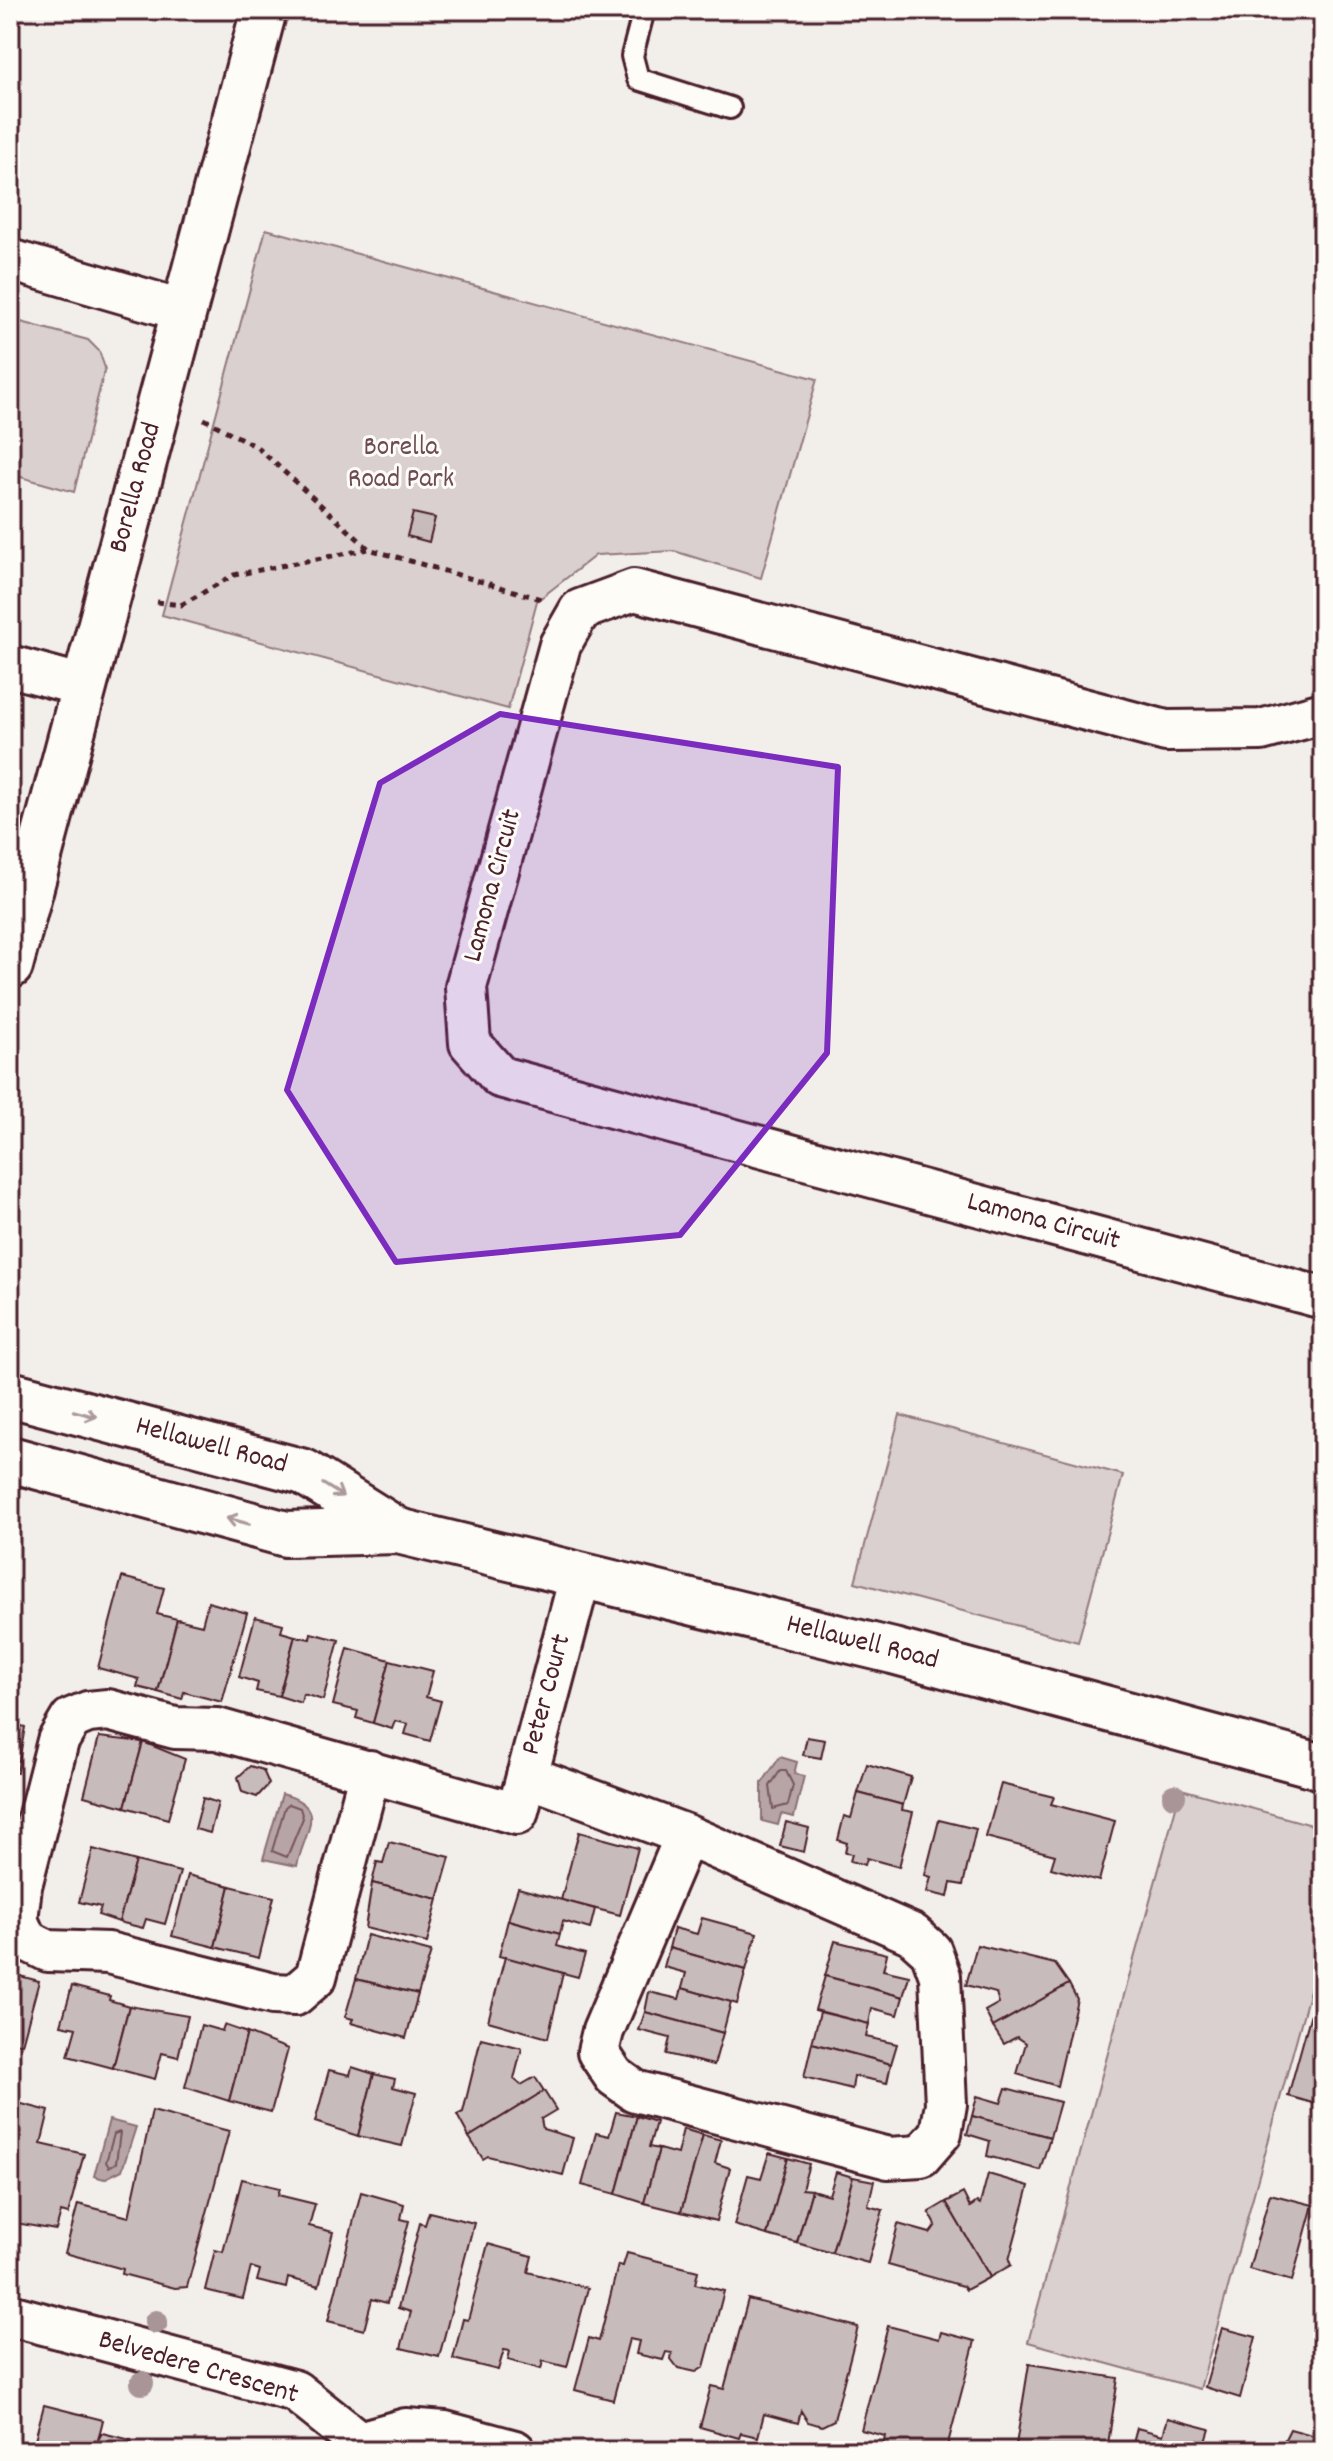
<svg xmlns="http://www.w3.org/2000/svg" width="1333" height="2461" font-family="Dekko,sans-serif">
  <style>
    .green { fill: #d9d0cf; stroke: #92787d; stroke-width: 2 }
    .water { fill: #b7a5a6; stroke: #8b6f75; stroke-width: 2 }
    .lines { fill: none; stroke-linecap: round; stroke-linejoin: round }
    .shore { stroke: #76555c; stroke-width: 2 }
    .building { fill: #c8bbbb; stroke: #4a1f2b; stroke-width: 2 }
    .service-casing { stroke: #4a1f2b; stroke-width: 26 }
    .minor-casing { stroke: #4a1f2b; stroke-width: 46 }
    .tertiary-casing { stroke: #4a1f2b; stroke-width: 50 }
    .path { stroke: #4a1f2b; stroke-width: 5; stroke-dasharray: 6 6; stroke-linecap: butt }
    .service { stroke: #fdfcf7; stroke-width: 20 }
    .minor { stroke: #fdfcf7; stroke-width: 40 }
    .tertiary { stroke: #fdfcf7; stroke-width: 44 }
    .tree { fill: #a99598 }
    .oneway { stroke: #ac999b }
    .marked { fill: #7b2cbf; fill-opacity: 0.2; stroke: #7b2cbf; stroke-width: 6; stroke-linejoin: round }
    .labels { text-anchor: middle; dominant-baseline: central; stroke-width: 6; stroke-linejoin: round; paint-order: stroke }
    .park-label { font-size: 28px; fill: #6e4b54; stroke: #fdfcf7 }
    .street-label { font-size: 28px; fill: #4a1f2b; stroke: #fdfcf7 }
  </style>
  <rect width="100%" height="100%" fill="#f2efeb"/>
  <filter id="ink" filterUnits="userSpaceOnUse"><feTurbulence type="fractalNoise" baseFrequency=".0125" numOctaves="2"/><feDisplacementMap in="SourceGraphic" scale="16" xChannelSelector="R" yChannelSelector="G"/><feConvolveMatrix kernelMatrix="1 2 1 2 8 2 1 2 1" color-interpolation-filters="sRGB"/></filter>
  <g filter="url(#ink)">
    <g class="green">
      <path d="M266,229L817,379L761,578L674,551L596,555L537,601L508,709L162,615Z"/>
      <path d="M10,319L88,340L99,351L105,368L74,492L10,474Z"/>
      <path d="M900,1415L1123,1475L1078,1642L855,1582Z"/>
      <path d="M1181,1789L1323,1828V1943L1200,2389L1028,2342Z"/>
    </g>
    <g class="water">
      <path d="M780,1757L797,1762L794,1774L804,1776L794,1817L781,1814L778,1825L762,1821V1783Z"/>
      <path d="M282,1794C330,1807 304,1831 297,1866L263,1859Z"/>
      <path d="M109,2120L136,2127L122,2170L104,2179L94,2176Z"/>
    </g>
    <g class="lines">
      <g class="shore">
        <path d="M780,1771H786L793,1785L788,1805L773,1809L770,1786Z"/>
        <path d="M289,1804L300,1808L303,1818L287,1857L272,1851L285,1807Z"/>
        <path d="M120,2132L116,2163L109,2167L106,2162L114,2134Z"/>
      </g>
    </g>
    <g class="building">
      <path d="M413,513L435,518L429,542L407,536Z"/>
      <path d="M122,1577L164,1588L157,1614L177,1619L158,1692L137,1687L139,1679L98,1668Z"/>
      <path d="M208,1602L247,1613L222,1702L184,1692L182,1699L158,1692L177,1619L202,1625Z"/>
      <path d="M255,1617L283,1624L281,1632L295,1636L279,1696L256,1691L258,1683L239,1677Z"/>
      <path d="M311,1633L339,1640L323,1700L303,1694L301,1703L279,1696L295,1636L310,1639Z"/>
      <path d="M348,1648L390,1660L373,1723L356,1718L358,1711L333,1705Z"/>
      <path d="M390,1660L433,1671L426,1697L441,1701L430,1741L405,1734L408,1724L395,1721L392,1729L373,1723Z"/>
      <path d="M10,1723L25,1727L17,1773L10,1771Z"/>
      <path d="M99,1737L143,1742L125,1807L84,1796Z"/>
      <path d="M807,1737L825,1740L821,1758L803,1755Z"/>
      <path d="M143,1742L185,1759L168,1819L125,1807Z"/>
      <path d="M867,1764L911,1777L903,1805L858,1793Z"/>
      <path d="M250,1766L263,1770L269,1784L257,1797L242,1792L238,1777Z"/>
      <path d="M1001,1784L1054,1797L1051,1804L1115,1821L1099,1881L1051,1868L1055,1855L986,1837Z"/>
      <path d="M858,1793L903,1805L902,1810L913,1812L899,1867L867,1858L865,1865L850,1861L852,1854L845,1853L847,1843L838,1840L844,1816L851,1818Z"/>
      <path d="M203,1798L218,1803L210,1833L195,1829Z"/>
      <path d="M939,1820L976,1829L963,1885L951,1883L948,1897L927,1892L931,1877L925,1875Z"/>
      <path d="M786,1822L809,1828L804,1852L780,1846Z"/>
      <path d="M579,1832L638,1848L620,1915L561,1900Z"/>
      <path d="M389,1842L450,1857L438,1899L372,1883L377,1862L383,1863Z"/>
      <path d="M93,1849L136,1861L119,1922L98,1915L101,1907L79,1902Z"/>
      <path d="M136,1861L180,1872L165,1924L146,1919L143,1928L119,1922Z"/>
      <path d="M188,1875L230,1886L215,1947L172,1936Z"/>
      <path d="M372,1883L438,1899L427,1943L365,1928Z"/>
      <path d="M230,1886L274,1897L259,1958L215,1947Z"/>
      <path d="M518,1888L595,1909L590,1929L563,1921L560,1934L508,1920Z"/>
      <path d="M702,1918L757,1933L746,1970L669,1948L674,1928L697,1934Z"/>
      <path d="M508,1920L560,1934L557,1946L585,1954L578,1977L499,1956Z"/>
      <path d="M367,1935L431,1952L418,1994L356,1979Z"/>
      <path d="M835,1941L887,1954L883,1970L909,1976L903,1997L825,1976Z"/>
      <path d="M977,1945L1055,1964L1069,1984L993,2027L985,2011L999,2003L996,1993L966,1985Z"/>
      <path d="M669,1948L746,1970L737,2004L682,1988L686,1973L664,1967Z"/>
      <path d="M505,1957L563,1973L548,2038L488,2021Z"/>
      <path d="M10,1968L17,1970L16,1975L39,1981L22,2044L10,2041Z"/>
      <path d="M1323,1970V2106L1288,2096Z"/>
      <path d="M825,1976L903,1997L898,2015L872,2008L869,2024L815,2010Z"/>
      <path d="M356,1979L418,1994L406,2038L351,2023L353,2019L345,2017Z"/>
      <path d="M1069,1984L1077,1999L1057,2086L1017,2074L1026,2043L1017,2037L1004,2044L993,2027Z"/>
      <path d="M72,1986L110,1996L109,2000L129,2006L113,2068L68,2056L76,2028L61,2025Z"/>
      <path d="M682,1988L731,2002L723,2033L645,2012L649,1992L679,1999Z"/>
      <path d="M129,2006L188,2016L178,2057L162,2053L155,2079L113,2068Z"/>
      <path d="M645,2012L723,2033L714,2065L666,2054L670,2038L639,2030Z"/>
      <path d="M820,2012L869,2024L866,2037L897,2044L891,2064L812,2043Z"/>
      <path d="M201,2025L222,2031L224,2025L247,2033L229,2101L185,2087Z"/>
      <path d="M247,2033L288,2049L271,2112L229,2101Z"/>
      <path d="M481,2038L522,2048L514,2079L521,2085L535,2077L544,2091L469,2137L457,2115L463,2112Z"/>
      <path d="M812,2043L891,2064L887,2083L854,2076L852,2089L804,2077Z"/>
      <path d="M352,2067L374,2074L358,2136L315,2122L329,2070L350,2075Z"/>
      <path d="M374,2074L395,2079L393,2087L416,2093L402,2146L358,2136Z"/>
      <path d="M1006,2088L1060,2102L1050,2137L972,2116L977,2096L1001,2103Z"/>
      <path d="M544,2091L556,2110L541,2119L543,2129L573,2138L563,2175L488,2156L483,2159L469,2137Z"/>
      <path d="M10,2101L49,2111L41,2144L84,2154L68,2214L61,2212L56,2230L10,2222Z"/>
      <path d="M152,2111L229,2131L187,2287L175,2288L122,2274L123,2269L65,2253L78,2204L129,2217Z"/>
      <path d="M616,2112L637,2116L616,2194L582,2185L596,2133L609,2136Z"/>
      <path d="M637,2116L656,2122L649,2147L659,2149L644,2203L616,2194Z"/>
      <path d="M972,2116L1050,2137L1040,2170L987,2156L990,2141L967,2134Z"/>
      <path d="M683,2129L703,2135L681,2212L644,2203L659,2149L677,2154Z"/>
      <path d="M703,2135L721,2140L715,2163L730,2168L716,2221L681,2212Z"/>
      <path d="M769,2153L788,2158L767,2235L734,2225L748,2175L761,2178Z"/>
      <path d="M788,2158L809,2164L802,2189L812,2190L797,2243L767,2235Z"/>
      <path d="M836,2172L853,2177L832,2253L797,2243L812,2190L829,2195Z"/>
      <path d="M988,2174L1029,2186L1009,2260L1011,2265L990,2277L946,2202L963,2193L970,2207L977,2202L980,2204Z"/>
      <path d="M853,2177L874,2181L868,2206L883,2210L868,2263L832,2253Z"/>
      <path d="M242,2179L280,2188L278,2195L315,2204L309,2226L333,2232L319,2286L288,2278L286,2288L257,2281L260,2270L251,2267L243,2299L205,2290L215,2250L223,2252Z"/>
      <path d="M361,2192L404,2204L401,2219L409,2221L387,2303L372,2299L364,2330L328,2321Z"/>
      <path d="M1270,2194L1313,2205L1292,2281L1249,2269Z"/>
      <path d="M946,2202L990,2277L966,2290L963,2286L888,2265L898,2224L930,2233L936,2225L929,2212Z"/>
      <path d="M429,2212L474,2223L439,2357L401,2348L411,2312L398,2308L420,2223L425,2225Z"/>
      <path d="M488,2244L532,2256L528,2272L588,2288L567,2367L543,2361L541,2369L508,2360L510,2351L504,2350L498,2370L453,2359L463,2319L468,2320Z"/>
      <path d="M627,2253L698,2271L695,2284L724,2291L704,2367L696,2372L678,2368L671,2359L672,2353L666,2352L663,2360L636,2354L639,2341L629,2339L613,2400L575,2390L589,2338L599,2341L618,2265L623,2266Z"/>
      <path d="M748,2299L858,2327L834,2420L822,2426L808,2422L801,2411L798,2423L764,2414L758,2437L741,2433L739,2438L700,2427L711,2386L724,2389Z"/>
      <path d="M888,2326L939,2339L941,2332L975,2341L946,2451H902L883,2445L885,2436L861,2430Z"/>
      <path d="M1222,2328L1256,2337L1240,2398L1205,2387Z"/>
      <path d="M1029,2364L1118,2378L1107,2451H1015Z"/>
      <path d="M44,2405L103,2420L98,2440L102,2433L131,2440L128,2451H41L33,2447Z"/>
      <path d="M1168,2418L1210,2429L1205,2445L1225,2451H1131L1137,2428L1163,2435Z"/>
      <path d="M1290,2429L1323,2438V2451H1279Z"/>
    </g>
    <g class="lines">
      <g class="service-casing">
        <path id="service" d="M644,10L632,56L638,79L730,108"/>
      </g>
      <g class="minor-casing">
        <g id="minor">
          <path d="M10,260L185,311"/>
          <path d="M10,666L84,686"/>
          <path d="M1323,713L1261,730L1166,731L634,590L580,610L560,645L466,987L470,1043L500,1077L1323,1298"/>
          <path d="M370,1771L316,1977L295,1995L273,1994L108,1953L48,1951L26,1940L17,1920L21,1886L58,1741L71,1719L88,1712L108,1710L175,1728L217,1729L517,1814L580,1577"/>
          <path d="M527,1776L686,1835L912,1934L931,1951L940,1976L946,2104L941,2133L921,2156L888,2158L635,2091L614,2076L598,2052L603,2031L686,1835"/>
          <path d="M10,2315L295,2391L359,2442"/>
          <path d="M359,2442L406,2429L445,2432L515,2451"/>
        </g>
      </g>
      <g class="tertiary-casing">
        <g id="tertiary">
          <path d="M10,966L264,10"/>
          <path d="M10,1394L304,1472L398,1531"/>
          <path d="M10,1459L286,1534L398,1531L893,1651L1323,1767"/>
        </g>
      </g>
      <g class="path">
        <path d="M204,419L257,447L369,549L541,599"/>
        <path d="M157,602L181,605L234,575L368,549"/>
        <path d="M1317,1718L1323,1694"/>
      </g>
      <use href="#service" class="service"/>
      <use href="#minor" class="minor"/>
      <use href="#tertiary" class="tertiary"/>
    </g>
    <g class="tree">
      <circle cx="1174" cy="1796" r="12"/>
      <circle cx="156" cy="2322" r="12"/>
      <circle cx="142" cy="2383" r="12"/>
    </g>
    <defs><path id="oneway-shaft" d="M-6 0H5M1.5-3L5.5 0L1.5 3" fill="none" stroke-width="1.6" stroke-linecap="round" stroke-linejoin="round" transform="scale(2)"/></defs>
    <g class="oneway">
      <use href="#oneway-shaft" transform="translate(85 1414) rotate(15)"/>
      <use href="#oneway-shaft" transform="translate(333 1490) rotate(32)"/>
      <use href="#oneway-shaft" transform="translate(238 1521) rotate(-165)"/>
    </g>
  </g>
  <path class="marked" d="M500,714L838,767L827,1053L680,1235L396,1262L287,1090L380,783Z"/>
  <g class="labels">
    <g class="park-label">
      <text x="401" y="449">Borella<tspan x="401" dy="32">Road Park</tspan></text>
    </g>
    <g class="street-label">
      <text transform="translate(137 488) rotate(-75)">Borella Road</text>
      <text transform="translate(494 886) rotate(-75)">Lamona Circuit</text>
      <text transform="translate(1043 1223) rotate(15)">Lamona Circuit</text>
      <text transform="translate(211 1447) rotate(15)">Hellawell Road</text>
      <text transform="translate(862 1644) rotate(14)">Hellawell Road</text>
      <text transform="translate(548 1695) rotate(-75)">Peter Court</text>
      <text transform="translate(198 2369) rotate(16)">Belvedere Crescent</text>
    </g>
  </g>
  <rect width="1333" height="2461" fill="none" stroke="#fdfcf7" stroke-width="40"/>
  <rect x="20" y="20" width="1293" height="2421" fill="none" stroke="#4a1f2b" stroke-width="3" filter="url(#ink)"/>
</svg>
